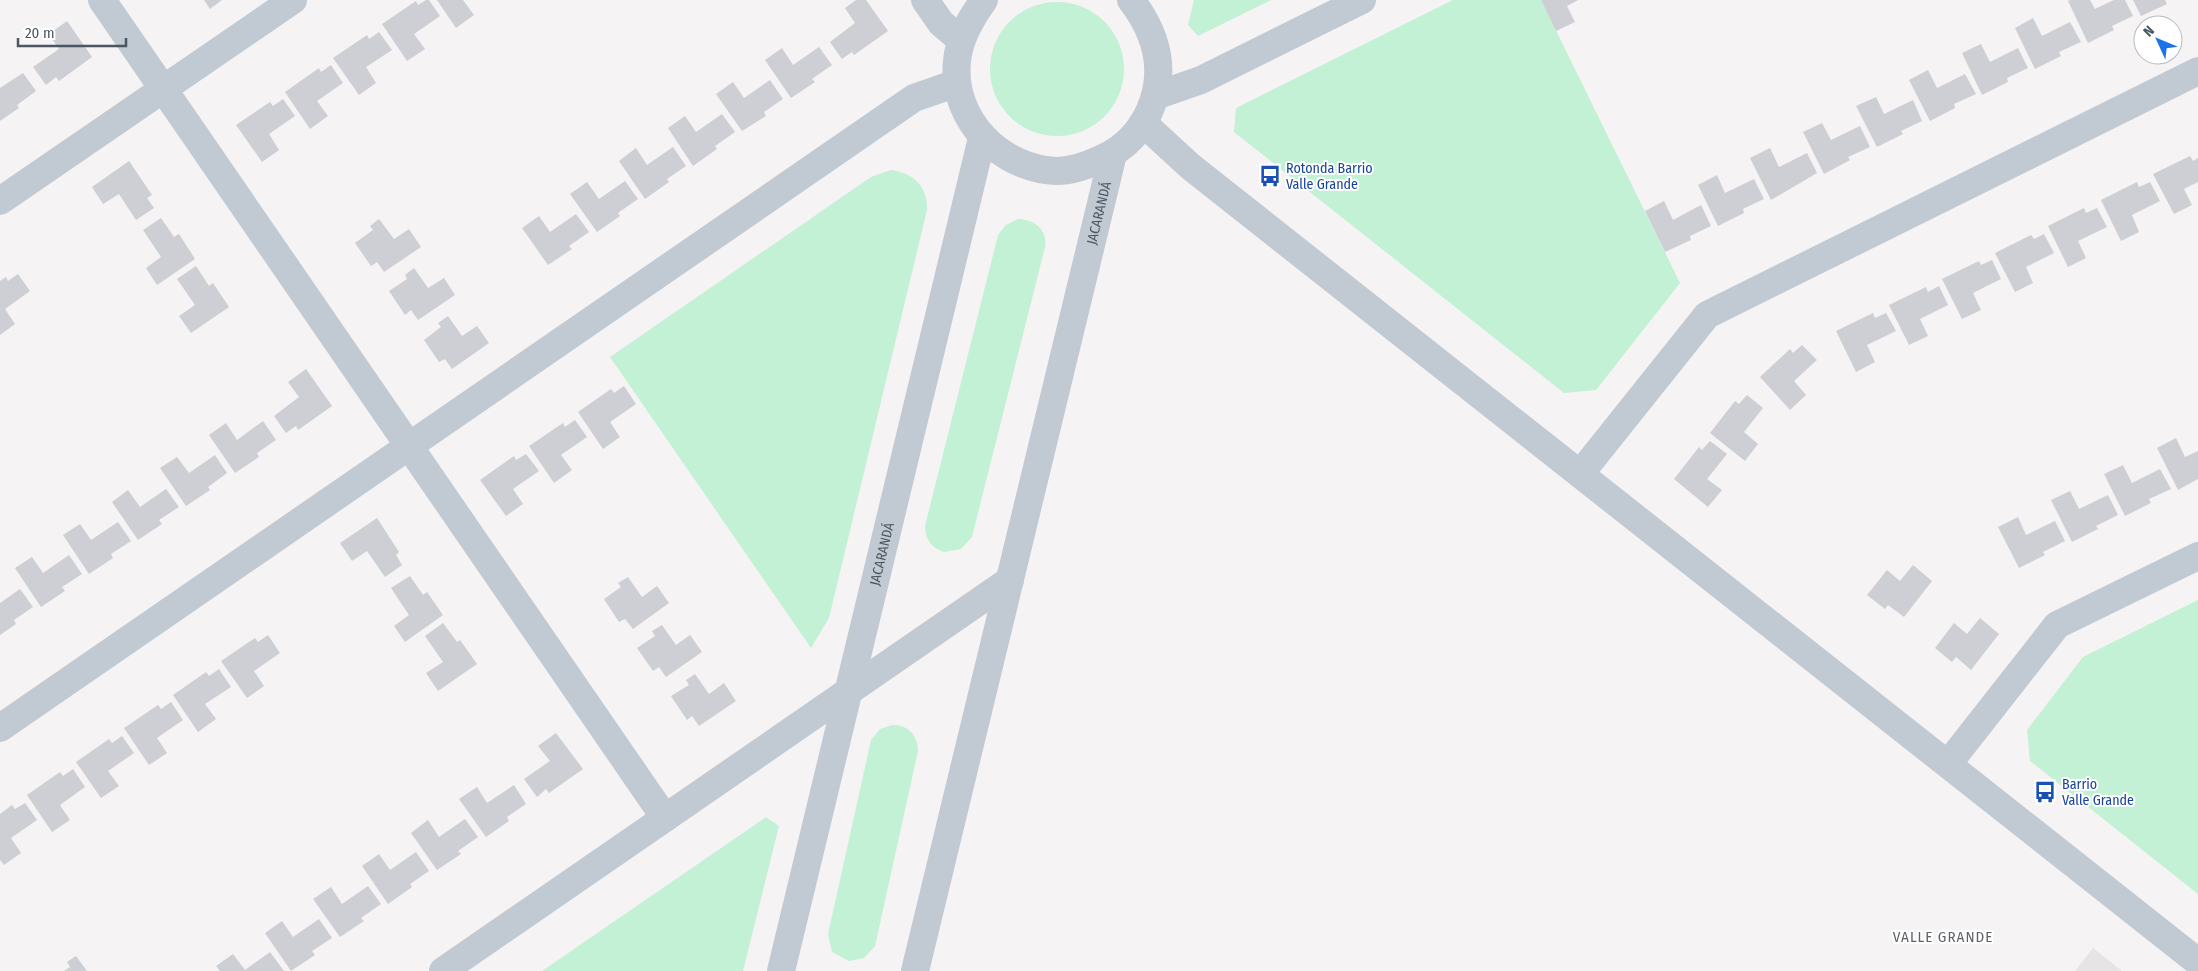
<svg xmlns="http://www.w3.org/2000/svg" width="2198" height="971" font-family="'Fira Sans Condensed',sans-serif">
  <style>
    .education { fill: #e6e4e5 }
    .green { fill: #c3f1d5 }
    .building { fill: #cdcfd5 }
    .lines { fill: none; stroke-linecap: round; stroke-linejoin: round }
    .street { stroke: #c1cad2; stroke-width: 28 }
    .labels { text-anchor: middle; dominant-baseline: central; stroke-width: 4; stroke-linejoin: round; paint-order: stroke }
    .transit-label { font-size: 14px; fill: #164399; stroke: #fff; text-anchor: start }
    .street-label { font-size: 14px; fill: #4a5661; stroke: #fff }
    .neighbourhood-label { font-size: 15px; letter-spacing: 1px; fill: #5f6368; stroke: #fff }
  </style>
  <rect width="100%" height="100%" fill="#f5f3f3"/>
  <path class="education" d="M2093,948L2122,971H2075Z"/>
  <g class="green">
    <path d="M1194,0H1271L1198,36L1188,25Z"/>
    <path d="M1453,0H1541L1680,283L1596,390L1564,393L1234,132L1236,108Z"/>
    <circle cx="1057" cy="69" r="67"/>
    <path d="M891,170C913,173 928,186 927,210L829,618L811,648L610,357L871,177Z"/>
    <path d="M1018,219C1034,219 1048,230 1045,247L972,537L961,549L944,552C932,548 925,540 925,526L998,235L1006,225Z"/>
    <path d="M2198,600V894L2030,761L2027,730L2083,657Z"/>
    <path d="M892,725C908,724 918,736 918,751L875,946L864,958L849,961L832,952L828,934L871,740L880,729Z"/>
    <path d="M766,817L779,826L743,971H542Z"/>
  </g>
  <g class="building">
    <path d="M204,0H222L210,9Z"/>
    <path d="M426,0H429L440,16L414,34L425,49L407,61L382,24L416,1L418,5Z"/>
    <path d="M437,0H463L474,15L456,28Z"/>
    <path d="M856,0H866L888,31L854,55L852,52L842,59L830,42L855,23L845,8Z"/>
    <path d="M1541,0H1578L1567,6L1575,22L1556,31Z"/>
    <path d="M2070,0H2090L2095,9L2114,0H2125L2133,16L2112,26L2114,30L2088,43L2068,1Z"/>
    <path d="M2133,0H2165L2167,4L2141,16Z"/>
    <path d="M2033,18L2042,36L2070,22L2081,42L2059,52L2061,56L2035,69L2015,28Z"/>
    <path d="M67,21L92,57L59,81L56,77L46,85L33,67L59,49L49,34Z"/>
    <path d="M379,32L392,50L366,67L376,83L359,95L333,58L367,35L369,39Z"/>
    <path d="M1981,44L1990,62L2018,48L2028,68L2007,78L2008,82L1982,95L1962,53Z"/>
    <path d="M819,47L832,65L812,79L815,82L791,98L765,60L782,48L793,65Z"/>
    <path d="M331,65L343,83L317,101L328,116L310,129L285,92L319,68L321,72Z"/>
    <path d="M1928,70L1937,88L1965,74L1976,94L1954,104L1955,108L1930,121L1909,80Z"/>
    <path d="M23,73L36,91L17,105L19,108L0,121V88Z"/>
    <path d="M770,80L783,99L764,112L766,116L742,131L716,94L733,82L744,98Z"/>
    <path d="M1876,97L1884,114L1913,100L1922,121L1901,131L1903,134L1877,147L1856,106Z"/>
    <path d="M283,99L295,116L269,134L279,150L262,162L236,125L270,102L273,106Z"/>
    <path d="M722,114L735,132L715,146L717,149L693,166L668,128L685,116L696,132Z"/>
    <path d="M1822,123L1831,140L1860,126L1870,147L1848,157L1850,160L1824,174L1803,132Z"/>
    <path d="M673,147L686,166L667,179L669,182L645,199L619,161L636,148L647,165Z"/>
    <path d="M1770,148L1779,167L1807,153L1817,173L1771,200L1750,158Z"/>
    <path d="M2190,156L2193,161L2198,158V182L2184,189L2192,205L2174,214L2153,174Z"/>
    <path d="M129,161L152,195L147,198L154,208L136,220L119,194L103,204L92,187Z"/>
    <path d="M1717,175L1725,193L1754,179L1764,199L1743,209L1744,213L1718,226L1698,185Z"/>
    <path d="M625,181L638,199L618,213L620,216L597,232L570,194L587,182L599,199Z"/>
    <path d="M2137,182L2139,187L2150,182L2160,201L2132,215L2139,232L2121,241L2101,200Z"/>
    <path d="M1664,201L1673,220L1701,205L1711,226L1690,236L1691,240L1665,252L1645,211Z"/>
    <path d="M2084,208L2086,213L2097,208L2107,227L2078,241L2086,258L2068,267L2048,226Z"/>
    <path d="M576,214L589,232L569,246L572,249L548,265L522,228L539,216L550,232Z"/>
    <path d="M161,218L174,237L179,234L195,259L157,285L146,268L161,257L143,230Z"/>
    <path d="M379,219L394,239L409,229L421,247L384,272L377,262L371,266L355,243L373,230L370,226Z"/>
    <path d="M2044,234L2054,253L2026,267L2033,283L2015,292L1995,253L2031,235L2034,239Z"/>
    <path d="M1992,260L2001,279L1973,293L1981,310L1962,319L1942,279L1979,261L1981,265Z"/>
    <path d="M196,266L209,286L213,283L229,307L191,333L179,316L195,305L177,279Z"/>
    <path d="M414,268L428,288L444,278L455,295L418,320L411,310L405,315L389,291L407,279L405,275Z"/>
    <path d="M18,274L30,291L5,309L15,324L0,335V281L6,277L8,281Z"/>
    <path d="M1939,286L1948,305L1920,319L1928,336L1909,345L1889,305L1926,287L1928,292Z"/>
    <path d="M1873,313L1875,318L1886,313L1896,331L1867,345L1875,362L1856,372L1836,331Z"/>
    <path d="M448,316L462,336L477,326L489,343L452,369L445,359L439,362L424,340L441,327L438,323Z"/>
    <path d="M1802,345L1817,360L1794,381L1806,395L1790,410L1760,377L1790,349L1793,353Z"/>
    <path d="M306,369L332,406L298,430L296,426L286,433L274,416L299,397L288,382Z"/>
    <path d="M624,386L636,404L610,422L620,437L603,449L578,412L611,389L614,393Z"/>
    <path d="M1747,395L1763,408L1744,432L1758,444L1745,461L1710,433L1735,401L1739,404Z"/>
    <path d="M575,420L587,437L561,455L572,470L554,483L529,446L563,423L565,427Z"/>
    <path d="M263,421L276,440L257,453L259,457L235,473L209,435L226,423L237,440Z"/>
    <path d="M2176,438L2185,457L2198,451V479L2178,490L2157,448Z"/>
    <path d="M1710,441L1727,454L1707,479L1722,490L1708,507L1674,479L1699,447L1702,450Z"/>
    <path d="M526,454L539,471L513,489L523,504L506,516L480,480L514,456L516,460Z"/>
    <path d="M215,455L227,473L208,487L210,490L186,506L160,468L177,457L189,473Z"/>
    <path d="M2123,465L2132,483L2160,469L2171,489L2149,499L2151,503L2125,516L2104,474Z"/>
    <path d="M166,489L179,507L159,520L162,524L138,540L112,502L128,490L140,507Z"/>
    <path d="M2070,491L2079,509L2108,495L2118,515L2096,526L2098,529L2072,542L2051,500Z"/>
    <path d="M2018,517L2026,535L2055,521L2065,541L2043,552L2045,555L2019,568L1998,527Z"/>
    <path d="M377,518L399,552L396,555L402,565L385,577L367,551L352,561L340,543Z"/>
    <path d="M118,522L131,541L111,554L113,558L89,574L63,535L80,524L91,540Z"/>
    <path d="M69,555L82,574L62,587L65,591L41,607L15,568L32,557L43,573Z"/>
    <path d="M1913,565L1932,581L1904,617L1888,605L1885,609L1867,595L1887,570L1900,581Z"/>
    <path d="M410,576L423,595L427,592L443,615L405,642L394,626L409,615L391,588Z"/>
    <path d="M628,577L642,597L657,586L669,603L633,629L625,619L619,622L604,599L621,587L618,583Z"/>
    <path d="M20,589L33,607L14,620L16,624L0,635V603Z"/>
    <path d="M1980,618L1999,634L1971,670L1956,657L1952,662L1935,648L1954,623L1967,634Z"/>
    <path d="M443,623L457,642L460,640L477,664L438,691L426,673L443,662L425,636Z"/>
    <path d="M662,625L676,645L690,635L702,652L666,677L659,667L653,671L637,648L655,636L652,631Z"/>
    <path d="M268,635L280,653L254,671L264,686L247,698L221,661L255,638L258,642Z"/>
    <path d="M219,669L231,687L205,704L216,719L198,732L173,695L206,672L209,676Z"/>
    <path d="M695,674L709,694L724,683L736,701L699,726L692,716L687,720L671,696L689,685L686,680Z"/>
    <path d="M171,702L183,720L157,738L167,753L149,765L124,728L158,705L161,709Z"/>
    <path d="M556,733L583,769L549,793L546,789L537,797L524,779L550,761L538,746Z"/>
    <path d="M122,736L134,753L108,771L119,786L101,798L76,762L109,739L112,743Z"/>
    <path d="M73,769L85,787L60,805L70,820L52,832L27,795L60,772L63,776Z"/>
    <path d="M514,785L526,804L507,817L509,821L486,837L459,799L477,787L487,803Z"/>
    <path d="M25,803L37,820L11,838L21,853L4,865L0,860V814L12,805L15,809Z"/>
    <path d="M465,819L478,837L458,851L461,854L437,870L411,833L428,820L439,837Z"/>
    <path d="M416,852L429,871L410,884L412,887L388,904L362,866L379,854L390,870Z"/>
    <path d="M368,886L381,904L361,918L364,921L340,937L313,899L331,887L342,904Z"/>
    <path d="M319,919L332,938L312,951L315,955L291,971L265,933L282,921L293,937Z"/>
    <path d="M270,952L284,971H220L216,966L233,954L245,970Z"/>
    <path d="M76,956L87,971H64L70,967L67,962Z"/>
  </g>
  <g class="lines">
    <g class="street">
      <path d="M102,0L665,818"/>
      <path d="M925,0L941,23L961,40"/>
      <path d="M984,0C971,18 959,38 957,61C951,120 1001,169 1057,171C1072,171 1088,165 1101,159C1126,148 1144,128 1153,102C1166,64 1154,30 1131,0"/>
      <path d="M1155,96L1201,80L1362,0"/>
      <path d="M1143,123L1191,167L2198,962"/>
      <path d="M0,201L293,0"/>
      <path d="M1580,474L1707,315L2198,71"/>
      <path d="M0,728L914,98L957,83"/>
      <path d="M1948,764L2057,625L2198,556"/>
      <path d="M443,971L1010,580"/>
      <path id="s1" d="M781,971L982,138"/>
      <path id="s2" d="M915,971L1113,154"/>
    </g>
  </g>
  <defs>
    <g id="bus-bare" transform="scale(1.725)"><path d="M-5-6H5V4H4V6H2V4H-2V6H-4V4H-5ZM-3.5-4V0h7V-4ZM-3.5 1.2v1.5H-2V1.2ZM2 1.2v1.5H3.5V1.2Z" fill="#1a4fb4" stroke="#fff" stroke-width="2.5" paint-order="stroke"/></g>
  </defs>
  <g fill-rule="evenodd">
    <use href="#bus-bare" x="1270" y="176"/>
    <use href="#bus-bare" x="2045" y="792"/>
  </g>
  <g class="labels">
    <g class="transit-label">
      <text x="1286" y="168">Rotonda Barrio<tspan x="1286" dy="16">Valle Grande</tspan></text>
      <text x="2062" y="784">Barrio<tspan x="2062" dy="16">Valle Grande</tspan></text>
    </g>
    <g class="street-label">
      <text stroke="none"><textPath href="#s2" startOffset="780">JACARANDÁ</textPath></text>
      <text stroke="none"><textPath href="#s1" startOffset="429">JACARANDÁ</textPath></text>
    </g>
    <g class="neighbourhood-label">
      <text x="1943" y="937">VALLE GRANDE</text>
    </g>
  </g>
  <g transform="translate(2158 40) rotate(314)"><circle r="24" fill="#ffffff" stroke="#b7bbc0"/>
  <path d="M0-4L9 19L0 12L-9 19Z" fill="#1a73e8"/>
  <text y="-8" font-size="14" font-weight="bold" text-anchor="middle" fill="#4a5661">N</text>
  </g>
  <path d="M18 38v8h108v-8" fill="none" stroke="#4a5661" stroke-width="2.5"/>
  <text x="25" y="38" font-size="15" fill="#4a5661" stroke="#ffffff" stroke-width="4" paint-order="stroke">20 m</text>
</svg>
